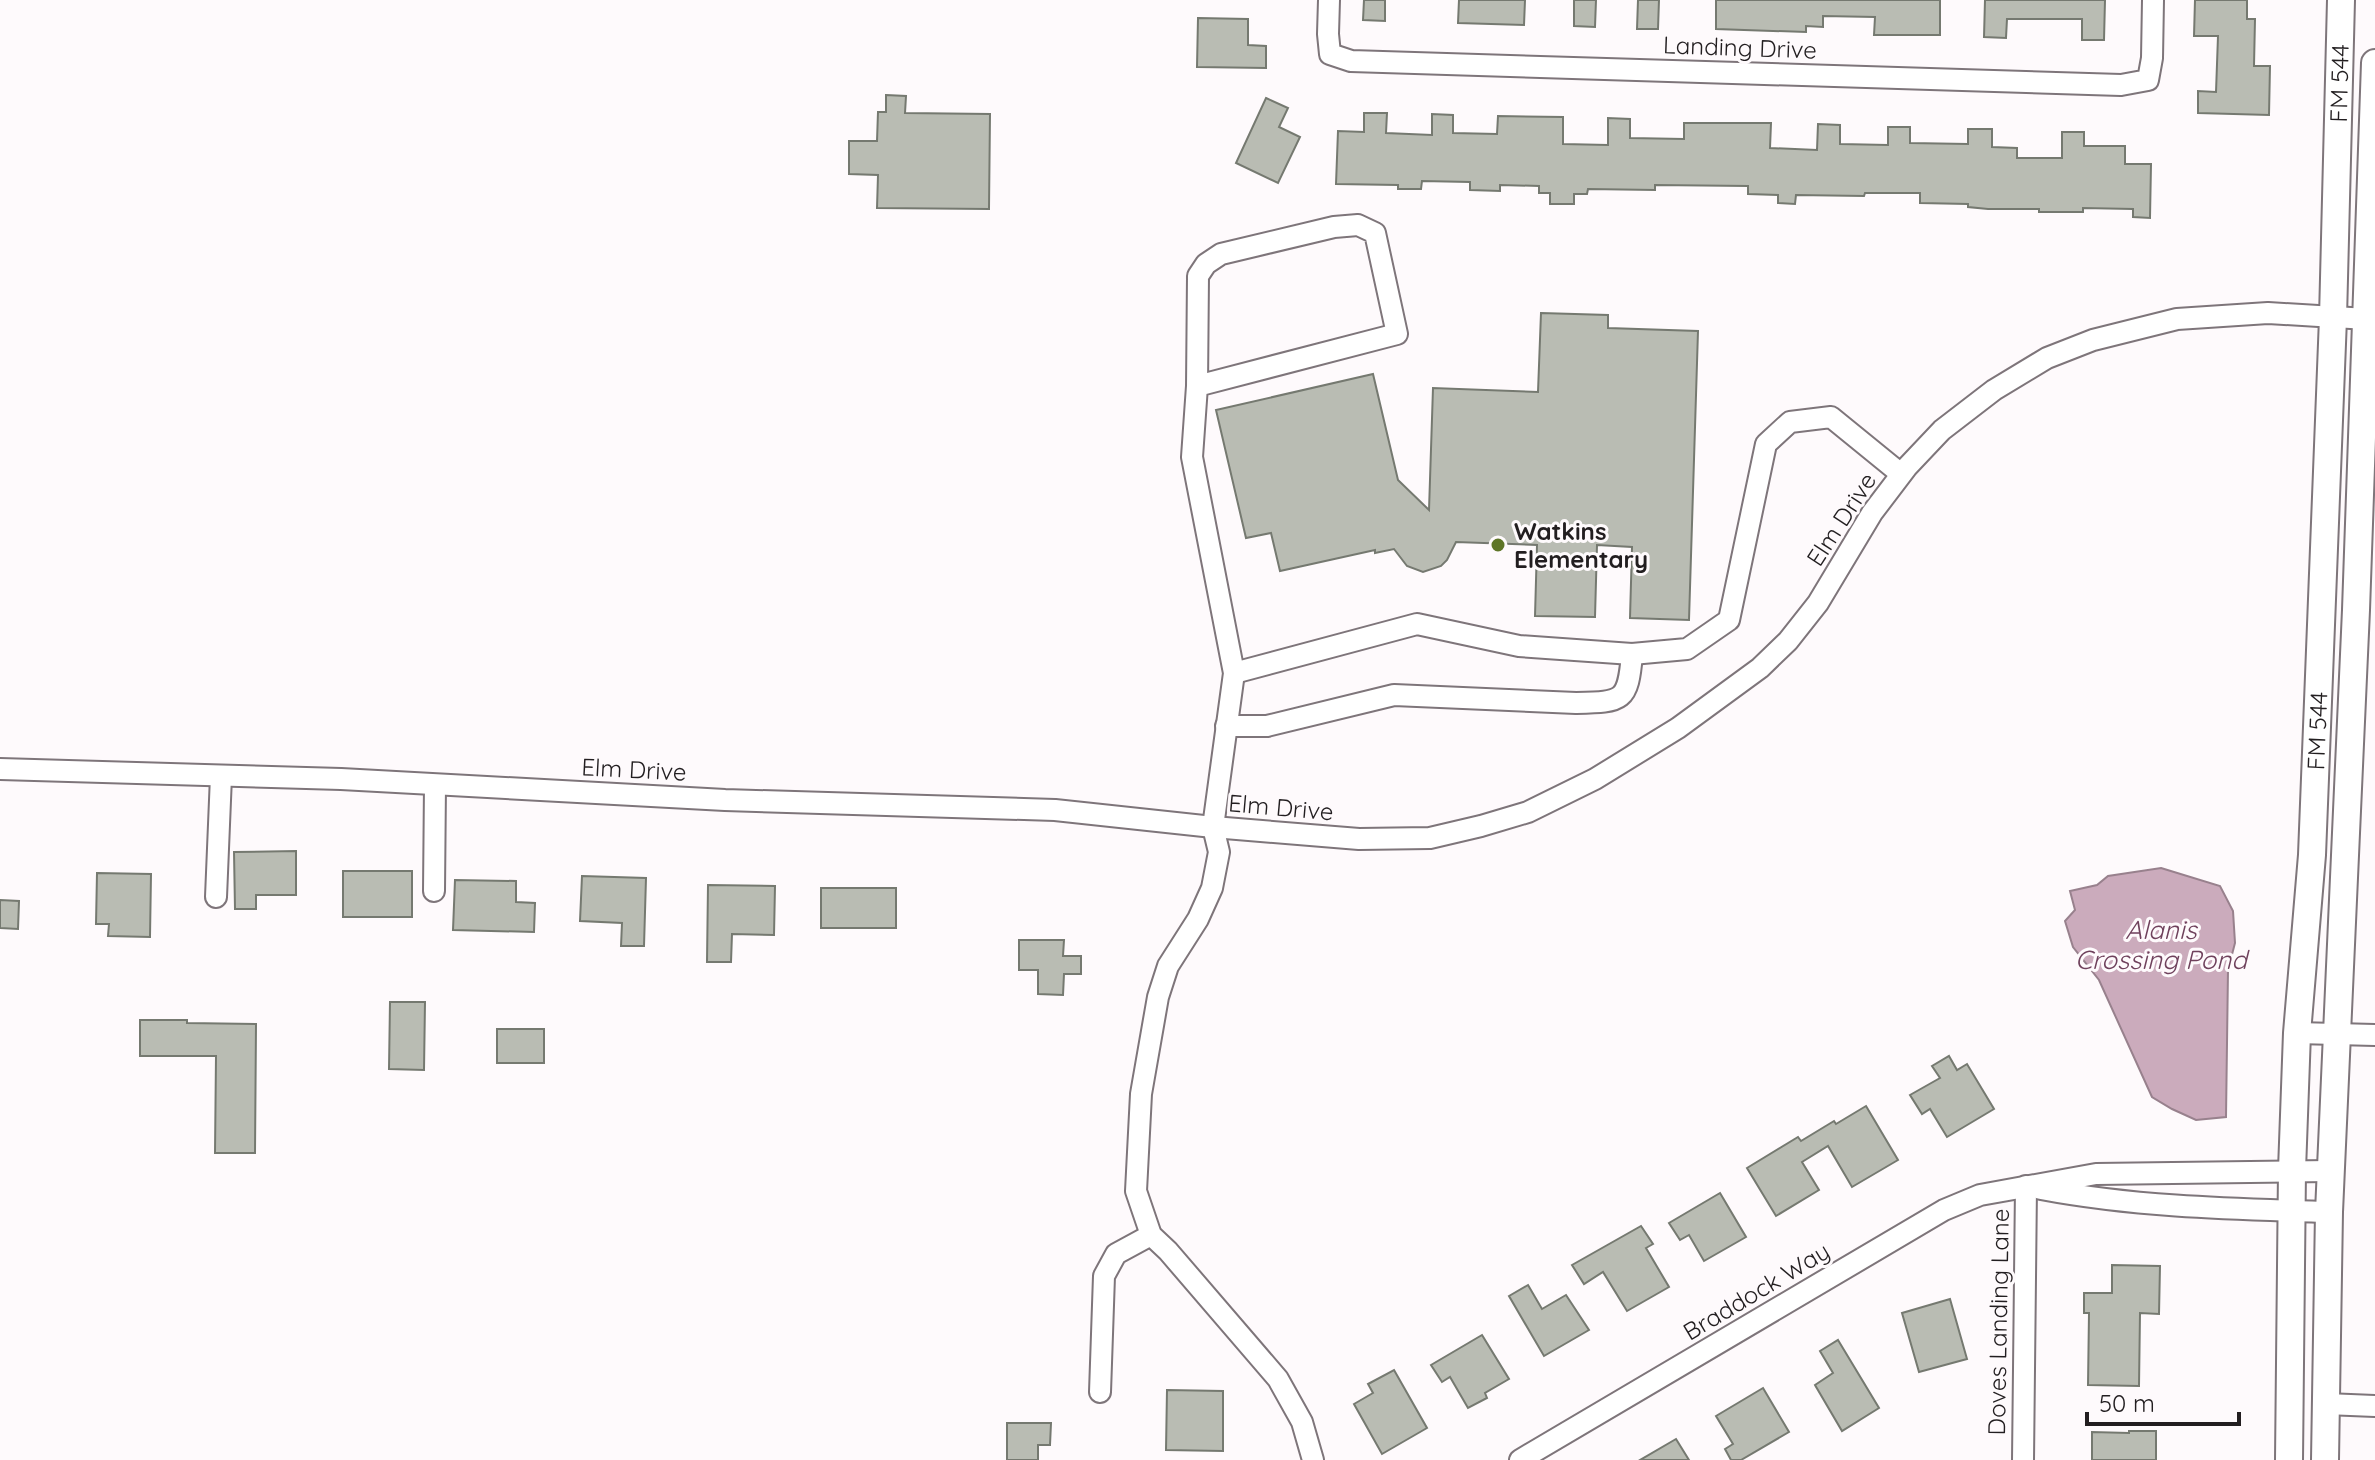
<svg xmlns="http://www.w3.org/2000/svg" width="2375" height="1460" font-family="Quicksand,sans-serif">
  <style>
    .water { fill: #cbabbc; stroke: #98818d; stroke-width: 2 }
    .building { fill: #b9bcb3; stroke: #757970; stroke-width: 2 }
    .lines { fill: none; stroke-linecap: round; stroke-linejoin: round }
    .minor-casing { stroke: #7e757a; stroke-width: 24 }
    .major-casing { stroke: #7e757a; stroke-width: 30 }
    .minor { stroke: #fff; stroke-width: 20 }
    .major { stroke: #fff; stroke-width: 26 }
    .poi-dot { fill: #5e7527; stroke: #fefafc; stroke-width: 3 }
    .labels { text-anchor: middle; dominant-baseline: central; stroke-width: 6; stroke-linejoin: round; paint-order: stroke }
    .street-label { font-size: 24px; fill: #221e20; stroke: #fefafc }
    .poi-label { font-size: 24px; font-weight: bold; fill: #221e20; stroke: #fefafc; text-anchor: start }
    .water-label { font-size: 26px; font-style: italic; fill: #6f415c; stroke: #fefafc }
  </style>
  <rect width="100%" height="100%" fill="#fefafc"/>
  <path class="water" d="M2161,868L2220,886L2233,911L2235,943L2228,970L2226,1117L2196,1120L2172,1109L2152,1097L2099,980L2073,947L2065,921L2075,910L2070,891L2097,885L2108,876Z"/>
  <g class="building">
    <path d="M1364,0H1385V21L1363,20Z"/>
    <path d="M1459,0H1525L1524,25L1458,23Z"/>
    <path d="M1574,0H1596L1595,27L1574,26Z"/>
    <path d="M1638,0H1659L1658,29H1637Z"/>
    <path d="M1716,0H1940V35H1874L1875,17L1823,16V27L1806,26V32L1716,29Z"/>
    <path d="M1985,0H2105L2104,40H2082V19H2007L2006,38L1984,37Z"/>
    <path d="M2195,0H2247V19H2255L2254,66H2270L2269,115L2198,113V91L2216,92L2218,36H2194Z"/>
    <path d="M1198,18L1248,19V45L1266,46V68L1197,67Z"/>
    <path d="M886,95L906,96L905,113L990,114L989,209L877,208L878,175L849,174V141H877L878,112H886Z"/>
    <path d="M1266,98L1288,108L1279,127L1300,137L1278,183L1236,163Z"/>
    <path d="M1364,113H1387L1386,133L1432,135V114L1453,115V133L1497,134L1498,116L1563,117V144L1608,145V118L1630,119V138L1684,139V123H1771L1770,148L1817,150L1818,124L1840,125V144L1888,145V127H1910V143L1968,144V129H1992V147L2017,148V158H2062V132H2084V146H2125V164H2151L2150,218L2133,217V209L2083,208V212H2039V209H1988L1968,207V204L1920,203V193H1865L1864,196L1796,195L1795,204L1778,203V195L1748,194V186L1655,185V190L1588,189L1587,194H1574V204H1550V193H1539V186L1500,185V191L1470,190V182L1422,181L1421,189H1398V185L1336,184L1338,131L1364,132Z"/>
    <path d="M1541,313L1608,315V328L1698,331L1689,620L1630,618L1632,547L1597,545L1595,617L1535,616L1537,545L1456,542L1447,560L1441,566L1423,572L1407,566L1394,549L1375,553V550L1280,571L1271,533L1246,538L1216,410L1373,374L1398,480L1429,510L1433,388L1538,392Z"/>
    <path d="M296,851V895H256V909H235L234,852Z"/>
    <rect x="343" y="871" width="69" height="46"/>
    <path d="M97,873L151,874L150,937L108,936L109,924H96Z"/>
    <path d="M582,876L646,878L644,946H621L622,923L580,921Z"/>
    <path d="M455,880L516,881V902L535,903L534,932L453,930Z"/>
    <path d="M708,885L775,886L774,935L732,934L731,962H707Z"/>
    <rect x="821" y="888" width="75" height="40"/>
    <path d="M0,900L19,901L18,929L0,928Z"/>
    <path d="M1019,940H1064L1063,956H1081V974H1064L1063,995L1038,994V970H1019Z"/>
    <path d="M390,1002H425L424,1070L389,1069Z"/>
    <path d="M140,1020H187V1023L256,1024L255,1153H215L216,1056H140Z"/>
    <rect x="497" y="1029" width="47" height="34"/>
    <path d="M1949,1056L1957,1070L1967,1064L1994,1109L1947,1137L1930,1109L1922,1114L1910,1095L1940,1078L1932,1066Z"/>
    <path d="M1866,1106L1898,1160L1852,1187L1828,1146L1802,1162L1819,1190L1776,1216L1747,1168L1798,1137L1801,1141L1834,1121L1836,1124Z"/>
    <path d="M1720,1193L1746,1237L1704,1261L1689,1235L1680,1240L1669,1223Z"/>
    <path d="M1641,1226L1653,1244L1646,1248L1669,1287L1627,1311L1603,1272L1584,1284L1572,1265Z"/>
    <path d="M2112,1265L2160,1266L2159,1314L2140,1313L2139,1386L2088,1385L2089,1313H2084V1293H2112Z"/>
    <path d="M1528,1285L1542,1309L1566,1295L1589,1330L1544,1356L1509,1296Z"/>
    <path d="M1950,1299L1967,1359L1919,1372L1902,1313Z"/>
    <path d="M1482,1335L1509,1379L1485,1393L1487,1398L1468,1408L1450,1377L1442,1382L1431,1365Z"/>
    <path d="M1838,1340L1879,1408L1842,1431L1815,1385L1833,1373L1820,1351Z"/>
    <path d="M1394,1370L1427,1428L1382,1454L1354,1404L1373,1393L1368,1384Z"/>
    <path d="M1763,1388L1789,1432L1741,1460H1731L1725,1449L1733,1444L1716,1416Z"/>
    <path d="M1167,1390L1223,1391V1451L1166,1450Z"/>
    <path d="M1007,1423H1051L1050,1445H1038V1460H1007Z"/>
    <path d="M2129,1431H2156V1460H2092V1432L2129,1433Z"/>
    <path d="M1676,1439L1689,1460H1640Z"/>
  </g>
  <g class="lines">
    <g class="minor-casing">
      <g id="minor">
        <path d="M1329,0L1328,34L1330,54L1351,61L2121,85L2148,80L2152,58L2153,0"/>
        <path d="M1197,386L1198,276L1206,264L1221,254L1334,227L1358,225L1375,233L1397,334L1197,386L1192,457L1234,673L1213,827L1219,852L1212,888L1198,919L1168,966L1158,997L1141,1094L1136,1191L1151,1235L1168,1251L1278,1379L1302,1422L1313,1460"/>
        <path d="M1234,673L1417,624L1519,646L1632,654L1687,649L1729,620L1766,444L1790,422L1831,417L1901,474"/>
        <path d="M1226,726H1267L1394,695L1576,703C1623,702 1628,702 1632,654"/>
        <path d="M0,769L341,779L725,800L1055,810L1213,827L1359,839L1430,838L1481,826L1528,812L1595,779L1678,728L1760,668L1788,641L1818,603L1872,513L1907,467L1942,430L1994,390L2047,358L2093,340L2177,319L2268,313L2367,319"/>
        <path d="M434,891L435,785"/>
        <path d="M216,897L221,776"/>
        <path d="M2297,1033L2375,1035"/>
        <path d="M2041,1189C2136,1207 2233,1209 2329,1212"/>
        <path d="M1100,1392L1104,1276L1116,1254L1151,1235"/>
        <path d="M2326,1404L2375,1406"/>
        <path d="M1520,1460L1944,1210L1980,1195L2096,1174L2331,1171"/>
        <path d="M2023,1460L2026,1186"/>
      </g>
    </g>
    <g class="major-casing">
      <g id="major">
        <path id="s1" d="M2289,1460L2292,1170L2297,1033L2312,855L2333,318L2341,0"/>
        <path d="M2325,1460L2329,1212L2356,610L2375,63"/>
      </g>
    </g>
    <use href="#minor" class="minor"/>
    <use href="#major" class="major"/>
  </g>
  <circle class="poi-dot" cx="1498" cy="545" r="8"/>
  <g class="labels">
    <g class="street-label">
      <text transform="translate(1740 47) rotate(2)">Landing Drive</text>
      <text stroke="none"><textPath href="#s1" startOffset="1378">FM 544</textPath></text>
      <text transform="translate(1841 519) rotate(-57)">Elm Drive</text>
      <text stroke="none"><textPath href="#s1" startOffset="730">FM 544</textPath></text>
      <text transform="translate(634 769) rotate(3)">Elm Drive</text>
      <text transform="translate(1281 807) rotate(5)">Elm Drive</text>
      <text transform="translate(1756 1291) rotate(-31)">Braddock Way</text>
      <text transform="translate(1998 1322) rotate(-89)">Doves Landing Lane</text>
    </g>
    <g class="poi-label">
      <text x="1514" y="531">Watkins<tspan x="1514" dy="28">Elementary</tspan></text>
    </g>
    <g class="water-label">
      <text x="2161" y="929">Alanis<tspan x="2161" dy="30">Crossing Pond</tspan></text>
    </g>
  </g>
  <path d="M2087 1412v12h152v-12" fill="none" stroke="#221e20" stroke-width="4"/>
  <text x="2099" y="1412" font-size="24" fill="#221e20" stroke="#fefafc" stroke-width="6" paint-order="stroke">50 m</text>
</svg>
